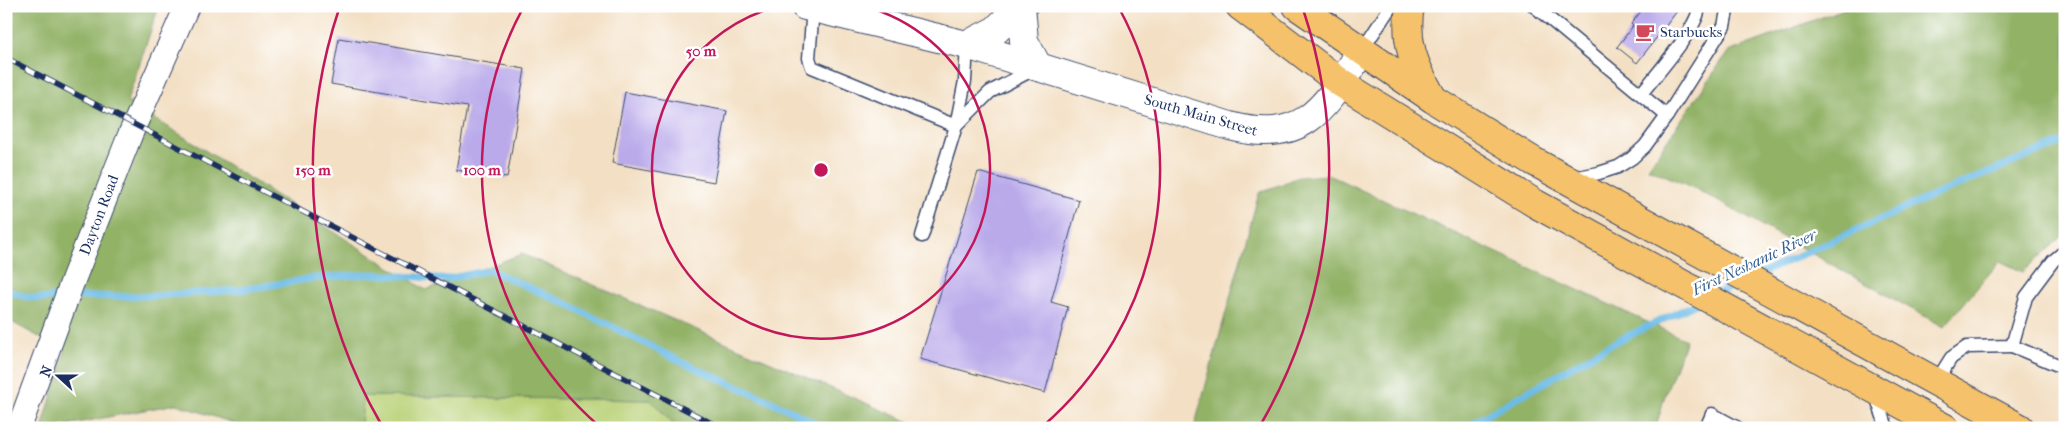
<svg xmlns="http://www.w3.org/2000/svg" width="2071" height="434" font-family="'IM FELL French Canon',serif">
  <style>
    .green { fill: #b8d075; stroke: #6a806a }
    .forest { fill: #92b266; stroke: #567062 }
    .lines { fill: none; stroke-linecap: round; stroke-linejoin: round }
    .stream { stroke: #6bbbe6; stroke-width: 7 }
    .building { fill: #baaaea }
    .service-casing { stroke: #3b496d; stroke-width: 15 }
    .minor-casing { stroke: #3b496d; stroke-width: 26 }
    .tertiary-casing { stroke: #3b496d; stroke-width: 30 }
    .trunk-casing { stroke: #3b496d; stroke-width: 30 }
    .service { stroke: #fff; stroke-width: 12 }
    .minor { stroke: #fff; stroke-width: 24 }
    .tertiary { stroke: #fff; stroke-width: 28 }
    .trunk { stroke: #f5c16b; stroke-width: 28 }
    .rail-casing { stroke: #1b2f5e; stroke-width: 5.5 }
    .rail { stroke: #fff; stroke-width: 4; stroke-dasharray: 11; stroke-linecap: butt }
    .ring { fill: none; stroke: #c2185b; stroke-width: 2.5 }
    .labels { text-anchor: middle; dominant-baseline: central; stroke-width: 5; stroke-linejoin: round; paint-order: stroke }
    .poi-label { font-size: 15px; fill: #1b2f5e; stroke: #fff; text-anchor: start }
    .street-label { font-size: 15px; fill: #1b2f5e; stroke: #fff }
    .water-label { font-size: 16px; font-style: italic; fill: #37608e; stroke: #fff }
    .centre { fill: #c2185b; stroke: #fff; stroke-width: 2.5 }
    .ring-label { font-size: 15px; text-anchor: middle; font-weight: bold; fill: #c2185b; stroke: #fff; stroke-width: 5; stroke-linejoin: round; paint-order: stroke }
  </style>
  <rect width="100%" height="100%" fill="#fff"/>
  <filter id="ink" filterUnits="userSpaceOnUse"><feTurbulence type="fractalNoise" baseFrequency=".02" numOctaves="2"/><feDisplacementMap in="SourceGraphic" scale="10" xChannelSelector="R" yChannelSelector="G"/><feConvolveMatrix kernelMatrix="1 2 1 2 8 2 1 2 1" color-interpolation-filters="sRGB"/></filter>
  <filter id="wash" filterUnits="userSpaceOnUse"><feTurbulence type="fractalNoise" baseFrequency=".0096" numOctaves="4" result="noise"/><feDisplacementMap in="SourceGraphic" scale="20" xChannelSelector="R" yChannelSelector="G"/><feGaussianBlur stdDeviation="1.12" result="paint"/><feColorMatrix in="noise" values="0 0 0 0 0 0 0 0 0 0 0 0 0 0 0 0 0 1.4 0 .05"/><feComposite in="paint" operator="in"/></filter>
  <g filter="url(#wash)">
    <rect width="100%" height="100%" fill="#f3dfc3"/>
    <path class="green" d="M363,396L651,400L677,428H328Z"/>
    <g class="forest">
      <path d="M6,6H159L127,101L426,290L522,254L923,428H677L651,400L363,396L361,428H248L176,404L51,428H42L65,351L6,319Z"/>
      <path d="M1852,6H2065V234L2023,272L2000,261L1944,327L1696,189L1648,168L1728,52Z"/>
      <path d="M1329,175L1686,340L1665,395L1656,428H1194L1259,193L1299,177Z"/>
    </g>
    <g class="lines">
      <g class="stream">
        <path d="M1757,275L1925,199L2065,141"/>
        <path d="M6,290C24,297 37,301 56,297L152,296L239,290L316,278L372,274L447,279L490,270L571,306L684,363L790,410L824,428"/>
        <path d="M1716,294L1741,283"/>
        <path d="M1464,428L1615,342L1700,302"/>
      </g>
    </g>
    <g id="blocks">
      <g class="building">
        <path d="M1645,6H1681L1637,63L1617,47L1633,26L1631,24Z"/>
        <path d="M339,38L525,69L507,178L456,170L467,107L331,84Z"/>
        <path d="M625,92L727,111L714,182L612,163Z"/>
        <path d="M978,172L1079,200L1051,302L1068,307L1045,393L920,359Z"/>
      </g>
    </g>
  </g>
  <g filter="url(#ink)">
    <use href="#blocks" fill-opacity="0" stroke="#3b496d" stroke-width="1"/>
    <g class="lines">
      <g class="service-casing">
        <g id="service">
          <path d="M1534,6L1667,116"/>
          <path d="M813,8L809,58L812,67L956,126L922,236"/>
          <path d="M967,45L965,81L956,126L990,92L1036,68"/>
          <path d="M1361,52L1391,6"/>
          <path d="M1641,94C1654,77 1700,26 1699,6"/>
          <path d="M1573,178L1599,173L1618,167L1632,158L1645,146L1667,116L1724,26L1728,6"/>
          <path d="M2012,346L2065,368"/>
          <path d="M1936,382L1951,358L1967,347L2012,346L2026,297L2053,261L2065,251"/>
          <path d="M1875,393L1887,428"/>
          <path d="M1706,428L1712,414L1738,428"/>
        </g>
      </g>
      <g class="minor-casing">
        <path id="minor" d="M19,428L73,280L130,135L187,6"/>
      </g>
      <g class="tertiary-casing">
        <g id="tertiary">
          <path d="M805,6L967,45L1230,126C1305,146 1325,107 1361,52"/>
          <path d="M1021,6L1024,41L1038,67"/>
          <path d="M967,45L996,30L1020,6"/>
        </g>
      </g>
      <g class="trunk-casing">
        <g id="trunk">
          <path d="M1240,6L1341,83L1536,204L1945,428"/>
          <path d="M1297,6L1433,99L1533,161L2020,428"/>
          <path d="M1410,6C1404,42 1414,65 1431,95"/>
        </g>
      </g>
      <use href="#service" class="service"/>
      <use href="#minor" class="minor"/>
      <use href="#tertiary" class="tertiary"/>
      <use href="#trunk" class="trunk"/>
      <g class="rail-casing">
        <path id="rail" d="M6,58L721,428"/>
      </g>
      <use href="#rail" class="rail"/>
    </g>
  </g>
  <g class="ring">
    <path d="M863 6A169 169 0 1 1 779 6"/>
    <path d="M599 426A339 339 0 0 1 523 8M1119 8A339 339 0 0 1 1043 426"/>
    <path d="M381 424A508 508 0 0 1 339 9M1303 9A508 508 0 0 1 1261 424"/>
  </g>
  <defs>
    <g id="cafe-bare" transform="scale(1.5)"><path d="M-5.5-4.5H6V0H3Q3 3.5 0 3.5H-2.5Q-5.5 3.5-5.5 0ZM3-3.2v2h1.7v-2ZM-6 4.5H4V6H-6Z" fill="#d1495b" stroke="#fff" stroke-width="2.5" paint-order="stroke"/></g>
  </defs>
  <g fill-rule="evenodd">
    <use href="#cafe-bare" x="1645" y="32"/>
  </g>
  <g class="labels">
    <g class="poi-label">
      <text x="1660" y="32">Starbucks</text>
    </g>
    <g class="street-label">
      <text transform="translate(1201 115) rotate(16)">South Main Street</text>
      <text transform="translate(99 215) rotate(-69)">Dayton Road</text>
    </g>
    <g class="water-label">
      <text transform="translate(1754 262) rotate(-25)">First Neshanic River</text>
    </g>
  </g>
  <circle cx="821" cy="170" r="8" class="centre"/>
  <g class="ring-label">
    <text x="701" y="56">50 m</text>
    <text x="482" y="175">100 m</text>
    <text x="313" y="175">150 m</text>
  </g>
  <rect width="2071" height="434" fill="none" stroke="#fff" stroke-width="25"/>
  <g transform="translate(58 376) rotate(291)" stroke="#ffffff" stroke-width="4" paint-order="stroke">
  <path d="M0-4L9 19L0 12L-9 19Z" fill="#1b2f5e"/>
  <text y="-8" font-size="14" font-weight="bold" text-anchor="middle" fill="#1b2f5e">N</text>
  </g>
</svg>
